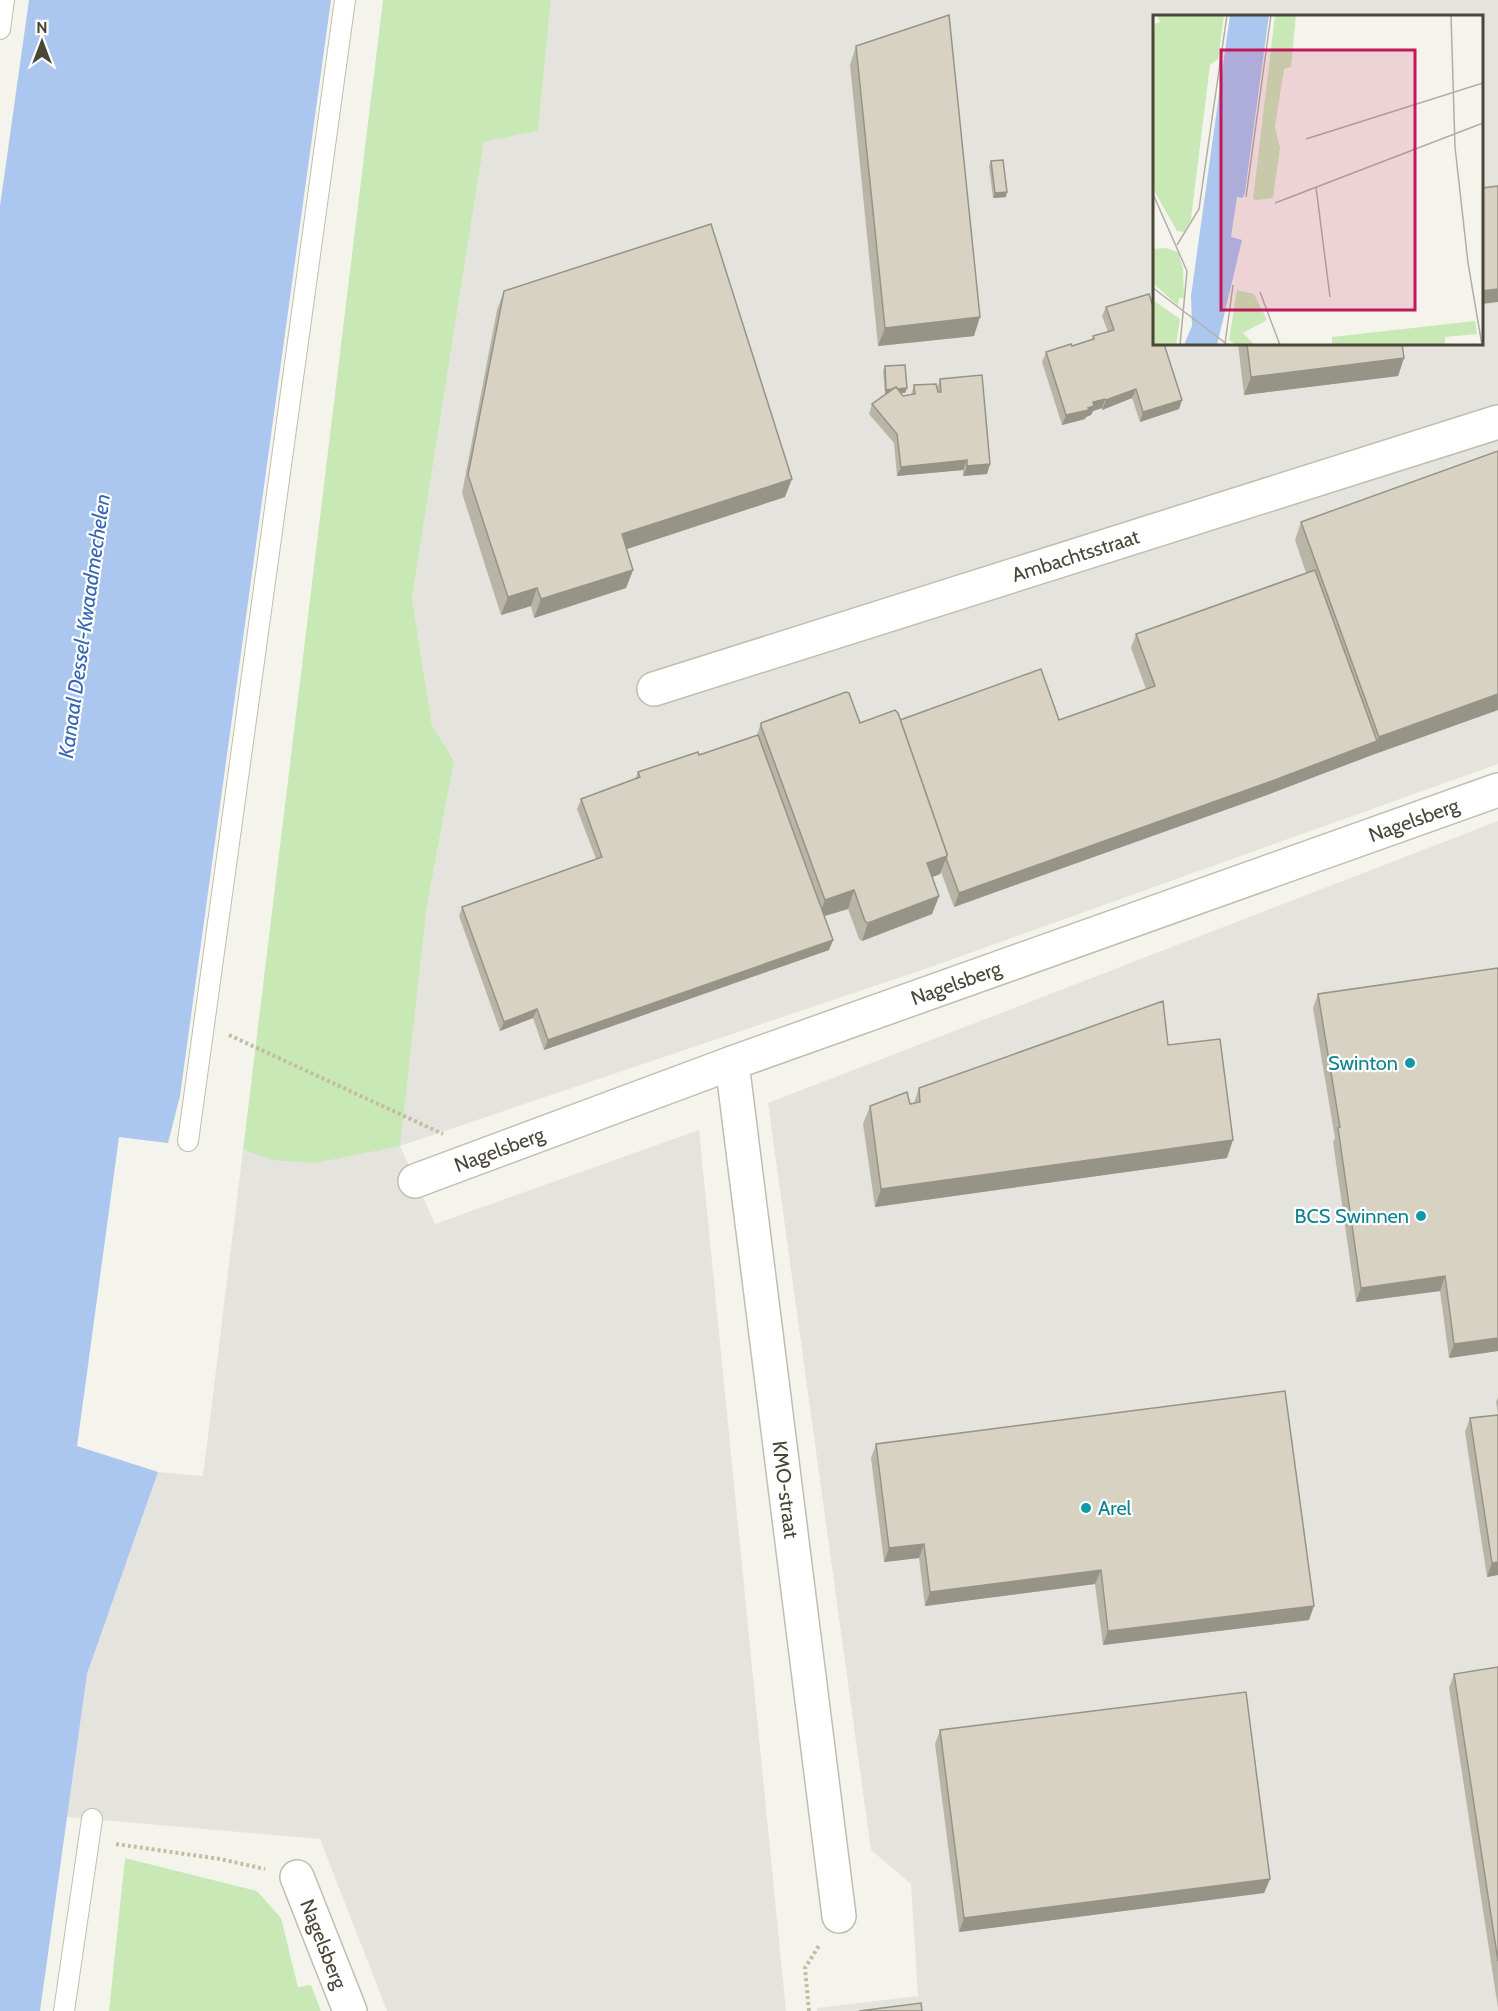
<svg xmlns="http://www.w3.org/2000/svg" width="1498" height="2011" font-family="Cabin,sans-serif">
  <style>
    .industrial { fill: #e5e3dd; fill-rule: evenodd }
    .green { fill: #c8e8b6 }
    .water { fill: #abc6ef }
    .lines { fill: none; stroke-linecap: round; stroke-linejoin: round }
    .service-casing { stroke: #c1beae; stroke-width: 22 }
    .minor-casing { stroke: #c1beae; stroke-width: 36 }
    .path { stroke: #c2bda0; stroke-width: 4; stroke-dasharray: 3 3; stroke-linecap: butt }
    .service { stroke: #fff; stroke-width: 20 }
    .minor { stroke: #fff; stroke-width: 33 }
    .wall { fill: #b9b5a6 }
    .shaded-wall { fill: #969387 }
    .building { fill: #d7d2c1; stroke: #969387; stroke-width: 1.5 }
    .culture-dot { fill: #0f9aa8; stroke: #fff; stroke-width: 2 }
    .labels { text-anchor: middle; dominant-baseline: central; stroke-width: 4.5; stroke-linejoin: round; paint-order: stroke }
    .street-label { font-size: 20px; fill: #4a4739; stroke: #fff }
    .culture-label { font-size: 20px; fill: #0d838f; stroke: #fff; text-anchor: end }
    .water-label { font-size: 21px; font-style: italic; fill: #3465b4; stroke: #fff }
    .inset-road { fill: none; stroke: #b1afa4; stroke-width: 1.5 }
    .view { fill: #c2185b; fill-opacity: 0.15; stroke: #c2185b; stroke-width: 3 }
    .inset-edge { fill: none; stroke: #4a4739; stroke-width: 3 }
  </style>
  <rect width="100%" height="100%" fill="#f5f4ec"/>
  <g class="industrial">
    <path d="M551,0H1498V764L925,969L400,1146L435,1224L699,1130L786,2011H387L320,1839L67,1817L87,1674L158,1472L203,1476L243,1150L273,1160L426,911L454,761L432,725L412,598L484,142L538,131ZM1154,16H1482V344H1154Z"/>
    <path d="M1498,821V2011H817V2008L918,1996L911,1884L871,1850L768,1103Z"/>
  </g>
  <g class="green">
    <path d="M383,0H551L538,131L484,142L412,598L432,725L454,761L426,911L400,1146L315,1163L273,1160L243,1150Z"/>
    <path d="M125,1858L257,1891L281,1918L298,1987L311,1985L321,2011H109Z"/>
  </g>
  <path class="water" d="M29,0H331L180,1096L168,1143L119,1137L77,1446L158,1472L87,1674L40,2011H0V206Z"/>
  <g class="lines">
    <g class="service-casing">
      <g id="service">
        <path d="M0,29L4,0"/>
        <path d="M188,1141L345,0"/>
        <path d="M64,2011L92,1819"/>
      </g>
    </g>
    <g class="minor-casing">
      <g id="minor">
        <path id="s1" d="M654,689L1498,422"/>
        <path id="s2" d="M732,1063L839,1916"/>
        <path id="s3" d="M415,1181L732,1063L1498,790"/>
        <path id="s4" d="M297,1877L350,2011"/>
      </g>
    </g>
    <g class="path">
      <path d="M229,1035L443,1134"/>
      <path d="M116,1844L220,1859L265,1869"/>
      <path d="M809,2011L805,1968L820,1944"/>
    </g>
    <use href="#service" class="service"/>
    <use href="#minor" class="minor"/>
  </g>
  <g class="wall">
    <path d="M856,46L974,336L878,346L850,65Z"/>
    <path d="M991,161L1006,197L993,198L989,166Z"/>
    <path d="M504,291L785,497L626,549L633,570L626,588L534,618L531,606L501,615L462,493L497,310Z"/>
    <path d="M1106,307L1182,400L1179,409L1140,422L1132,398L1102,410V408L1093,411L1091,415L1086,417L1085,419L1062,425L1042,362L1046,352L1072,346L1092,339L1093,336L1108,332L1102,316Z"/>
    <path d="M1238,344H1402L1404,358L1398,376L1244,395Z"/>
    <path d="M885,366L907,388L905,393H901L903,396L911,395L914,385L937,388L940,379L990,464L987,474L963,476V470L897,476L894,443L869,414L872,404L885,394L883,371Z"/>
    <path d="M1498,451V710L1372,755L1267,795L954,907L941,872L940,874L932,877L939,896L932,914L862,941L859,939L848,909L824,916L833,940L829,950L544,1050L533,1018L500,1031L459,916L462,907L596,859L577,809L581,799L635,779L638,772L699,755L757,735L761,723H860L900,720H1059L1146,689L1131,648L1136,634L1306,573L1295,540L1301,522Z"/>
    <path d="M1318,994L1498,1351L1449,1358L1440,1291L1356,1302L1333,1142L1335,1138L1313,1008Z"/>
    <path d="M1168,1045L1227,1158L875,1207L863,1124L870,1106L914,1103L919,1088Z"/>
    <path d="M1498,1397V1575L1487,1577L1465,1432L1470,1418L1498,1415L1496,1402Z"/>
    <path d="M876,1444L1309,1620L1103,1645L1095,1584L925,1606L919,1558L884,1562L871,1458Z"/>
    <path d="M1498,1667V2008L1449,1688L1454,1674Z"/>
    <path d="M940,1730L1270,1879L1264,1893L959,1932L935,1744Z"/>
  </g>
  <g class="shaded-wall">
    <path d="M1007,192L1006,197L993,198L995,193Z"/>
    <path d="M1498,289V302L1482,304V291Z"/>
    <path d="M980,317L974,336L878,346L885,328Z"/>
    <path d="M1404,358L1398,376L1244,395L1251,377Z"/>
    <path d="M907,388L905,393L885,394L886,390Z"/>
    <path d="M1136,389L1132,398L1102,410L1106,400Z"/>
    <path d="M1105,399L1102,408L1093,411L1091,415L1086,417L1085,419L1062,425L1066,415L1088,408L1093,402Z"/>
    <path d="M1182,400L1179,409L1140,422L1143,412Z"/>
    <path d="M967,460L963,470L897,476L901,467Z"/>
    <path d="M990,464L987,474L963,476L967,466Z"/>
    <path d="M792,479L785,497L615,553L622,534Z"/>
    <path d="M633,570L626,588L534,618L541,599Z"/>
    <path d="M537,588L531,606L501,615L508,597Z"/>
    <path d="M1498,694V710L1372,755L1267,795L954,907L959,893L1377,741L1379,737Z"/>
    <path d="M947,856L940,874L920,882L927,863Z"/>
    <path d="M854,890L848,909L818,918L825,900Z"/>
    <path d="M939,896L932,914L862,941L868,923Z"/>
    <path d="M833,940L829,950L544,1050L548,1040Z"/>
    <path d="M537,1009L533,1018L500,1031L504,1022Z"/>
    <path d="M1233,1140L1227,1158L875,1207L881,1189Z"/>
    <path d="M1445,1276L1440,1291L1356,1302L1361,1288Z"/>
    <path d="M1498,1338V1351L1449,1358L1454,1344Z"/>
    <path d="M924,1544L919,1558L884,1562L889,1548Z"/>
    <path d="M1498,1562V1575L1487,1577L1492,1563Z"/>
    <path d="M1101,1570L1095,1584L925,1606L930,1592Z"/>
    <path d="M1314,1606L1309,1620L1103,1645L1108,1631Z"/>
    <path d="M1270,1879L1264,1893L959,1932L964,1918Z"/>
  </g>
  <g class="building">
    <path d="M949,15L980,317L885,328L856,46Z"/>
    <path d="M1003,160L1007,192L995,193L991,161Z"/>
    <path d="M1498,186V289L1482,291V188Z"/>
    <path d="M711,224L792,479L622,534L633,570L541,599L537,588L508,597L468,475L504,291Z"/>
    <path d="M1149,294L1155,313V344H1164L1182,400L1143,412L1136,389L1106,400L1105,399L1093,402L1094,406L1088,408L1089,410L1066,415L1046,352L1071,344L1072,346L1094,339L1093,336L1114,330L1106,307Z"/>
    <path d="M1247,344H1402L1404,358L1251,377Z"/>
    <path d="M905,365L907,388L897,389L896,387L892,389L886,390L885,366Z"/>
    <path d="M982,375L990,464L967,466V460L901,467L897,434L872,404L896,387L903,396L915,394L914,385L936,384L938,392H941L940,379Z"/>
    <path d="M1498,451V694L1379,737L1301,522Z"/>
    <path d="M1315,570L1377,741L1272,781L959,893L946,858L947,854L900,720L1041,669L1059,720L1155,686L1136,634Z"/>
    <path d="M846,692L849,693L860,723L895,710L898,713L947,854V856L927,863L939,896L868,923L865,921L854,890L825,900L761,726V723Z"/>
    <path d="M758,735L833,940L548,1040L537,1009L504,1022L462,907L602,857L581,799L640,777L638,772L698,752L699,755Z"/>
    <path d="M1498,968V1338L1454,1344L1445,1276L1361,1288L1338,1128L1340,1127L1318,994Z"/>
    <path d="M1163,1001L1168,1045L1220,1039L1233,1140L881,1189L870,1106L907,1092L910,1104L920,1102L919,1088Z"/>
    <path d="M1285,1391L1314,1606L1108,1631L1101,1570L930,1592L924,1544L889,1548L876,1444Z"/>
    <path d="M1498,1415V1562L1492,1563L1470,1418Z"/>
    <path d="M1498,1667V1961L1454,1674Z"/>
    <path d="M1246,1692L1270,1879L964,1918L940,1730Z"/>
    <path d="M921,2003L922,2011H859Z"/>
  </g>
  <g class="culture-dot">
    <circle cx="1410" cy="1063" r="6"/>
    <circle cx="1421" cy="1216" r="6"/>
    <circle cx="1086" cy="1508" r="6"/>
  </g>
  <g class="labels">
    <g class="street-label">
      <text stroke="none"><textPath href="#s1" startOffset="442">Ambachtsstraat</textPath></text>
      <text stroke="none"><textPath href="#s3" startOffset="1062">Nagelsberg</textPath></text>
      <text stroke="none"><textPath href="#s3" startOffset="576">Nagelsberg</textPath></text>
      <text stroke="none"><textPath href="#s3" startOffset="90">Nagelsberg</textPath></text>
      <text stroke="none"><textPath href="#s2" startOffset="430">KMO-straat</textPath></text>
      <text stroke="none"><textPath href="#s4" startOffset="72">Nagelsberg</textPath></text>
    </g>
    <g class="culture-label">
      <text x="1398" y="1063">Swinton</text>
      <text x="1409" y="1216">BCS Swinnen</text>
      <text x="1098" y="1508" text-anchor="start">Arel</text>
    </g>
    <g class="water-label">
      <text transform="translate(84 626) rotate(-82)">Kanaal Dessel-Kwaadmechelen</text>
    </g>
  </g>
  <g transform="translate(1153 15)">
    <rect width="330" height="330" fill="#f5f4ec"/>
    <path d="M4,0H71L65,44L57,50L38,204L31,217L24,216L0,174V10L7,7ZM122,0H143L138,52L131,54L122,112L127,133L120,183L104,185L100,184ZM13,233L25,237L30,253L31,283H26L25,291L0,268V234ZM84,275L101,279L114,305L90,318L102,330H83L76,325ZM0,285L27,304L23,330H0ZM322,306L324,319L292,322V330H179V322Z" fill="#c8e8b6"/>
    <path d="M77,0H116L92,177L90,183L84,182L78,222L89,225L64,330H31L39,311L38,281Z" fill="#abc6ef"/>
    <path class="inset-road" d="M298,0L302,132L315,248L329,330M153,124L330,68M163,172L177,282M0,179L34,256L27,330M93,182L118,0M122,188L330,108M24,230L46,194L74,0M0,273L75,330M107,277L127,330M72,329L80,270"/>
    <path class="view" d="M68,35H262V295H68Z"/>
    <rect width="330" height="330" class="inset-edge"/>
  </g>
  <g transform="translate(42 42)" stroke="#ffffff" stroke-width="4.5" paint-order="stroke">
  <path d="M0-4.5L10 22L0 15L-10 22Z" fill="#4a4739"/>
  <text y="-9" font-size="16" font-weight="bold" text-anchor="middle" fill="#4a4739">N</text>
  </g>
</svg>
